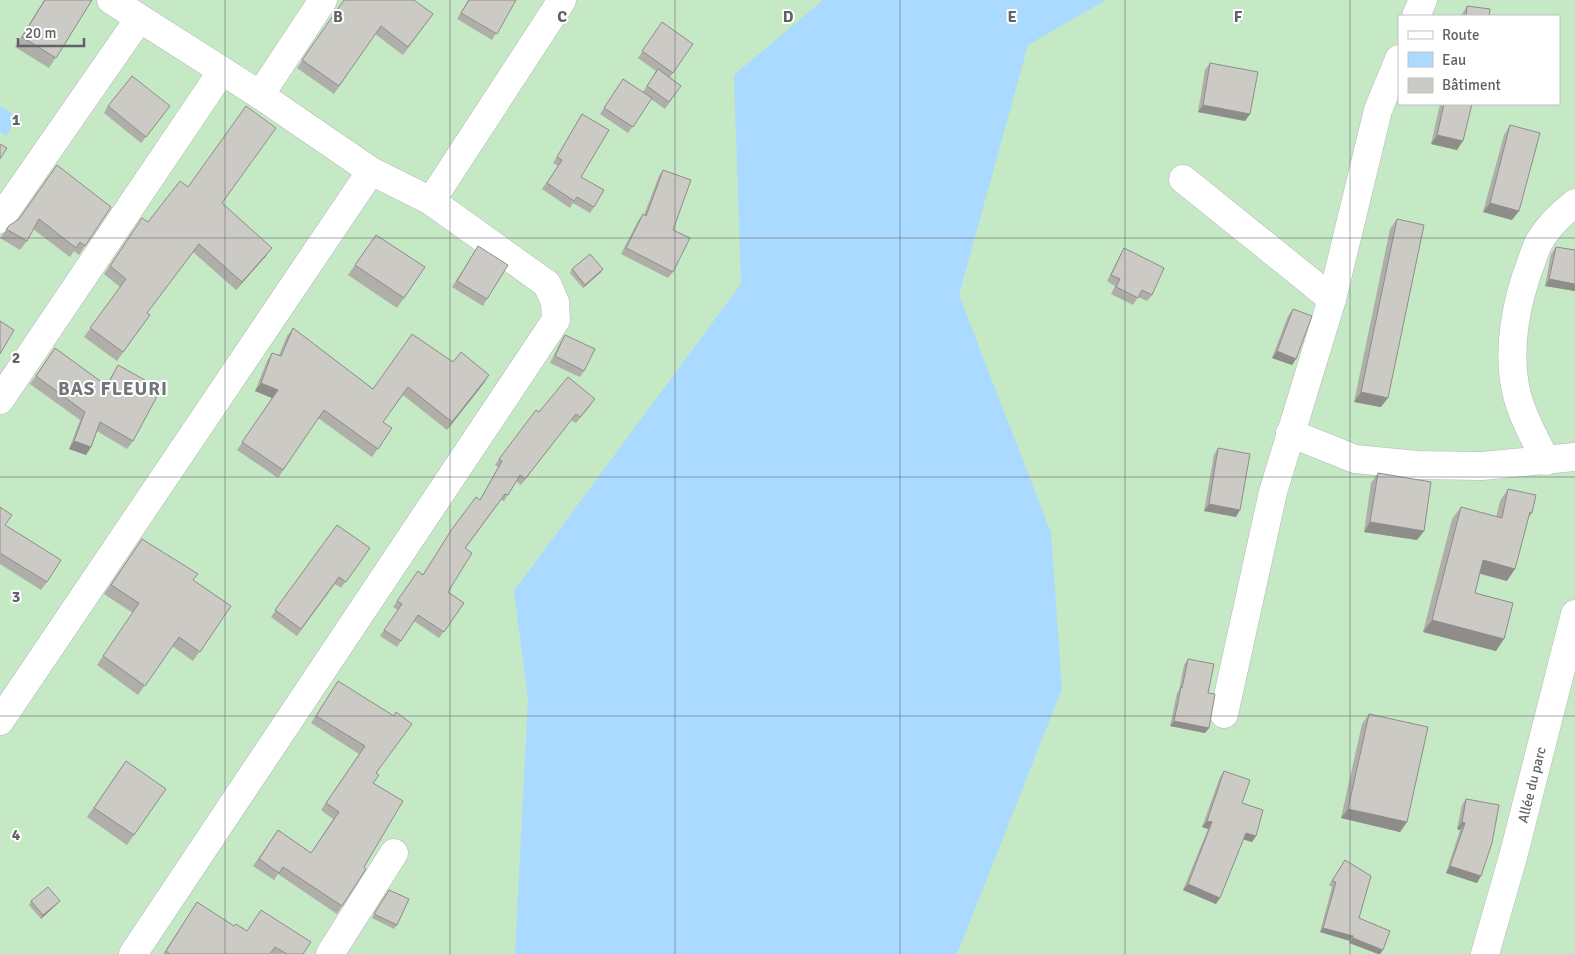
<svg xmlns="http://www.w3.org/2000/svg" width="1575" height="954" font-family="Signika,sans-serif">
  <style>
    .grass { fill: #c5e8c5; fill-rule: evenodd }
    .water { fill: #aadaff }
    .lines { fill: none; stroke-linecap: round; stroke-linejoin: round }
    .minor-casing { stroke: #b5b8bc; stroke-width: 29 }
    .minor { stroke: #fff; stroke-width: 28 }
    .wall { fill: #afaea9 }
    .shaded-wall { fill: #8f8d8a }
    .building { fill: #cccac5; stroke: #8f8d8a }
    .grid { fill: none; stroke: #5f6368; stroke-width: 1; stroke-opacity: 0.55 }
    .labels { text-anchor: middle; dominant-baseline: central; stroke-width: 4; stroke-linejoin: round; paint-order: stroke }
    .street-label { font-size: 14px; fill: #5f6368; stroke: #fff }
    .district-label { font-size: 19px; font-weight: bold; letter-spacing: 1px; fill: #70757a; stroke: #fff }
    .grid-label { font-size: 16px; text-anchor: middle; font-weight: bold; fill: #5f6368; stroke: #fff; stroke-width: 4; stroke-linejoin: round; paint-order: stroke }
  </style>
  <rect width="100%" height="100%" fill="#f1efe8"/>
  <path class="grass" d="M0,0H1575V954H0ZM1399,16H1559V104H1399Z"/>
  <g class="water">
    <path d="M823,0H1106L1028,45L959,295L1051,533L1062,689L957,954H515L528,700L514,591L741,284L734,75Z"/>
    <path d="M0,106L18,117L6,136L0,132Z"/>
  </g>
  <g class="lines">
    <g class="minor-casing">
      <g id="minor">
        <path d="M111,0L260,95L371,171L431,201L547,284L555,302L556,320L133,954"/>
        <path d="M1416,16L1423,0"/>
        <path d="M260,95L323,0"/>
        <path d="M1183,179L1332,299"/>
        <path d="M431,201L562,0"/>
        <path d="M0,219L139,19"/>
        <path d="M0,400L222,71"/>
        <path d="M1290,433L1355,459L1417,465L1482,466L1575,457"/>
        <path d="M1546,461C1535,439 1523,418 1517,395C1506,351 1516,301 1532,260C1534,254 1536,248 1539,242C1547,228 1562,213 1575,203"/>
        <path d="M1224,714L1273,492L1332,299L1378,110L1399,59"/>
        <path d="M0,721L371,171"/>
        <path d="M330,954L394,853"/>
        <path d="M1485,954L1513,857L1575,614"/>
      </g>
    </g>
    <use href="#minor" class="minor"/>
  </g>
  <g class="wall">
    <path d="M44,0H92L49,68L15,47Z"/>
    <path d="M344,0L433,14L403,55L375,34L334,94L297,68Z"/>
    <path d="M468,0H516L492,40L457,19Z"/>
    <path d="M1467,6L1489,16H1461Z"/>
    <path d="M662,22L693,44L670,77L681,86L665,109L651,99L628,133L600,114L623,79L643,92L656,71L638,58Z"/>
    <path d="M1210,63L1250,114L1245,121L1198,112L1205,70Z"/>
    <path d="M1440,104H1472L1457,150L1431,144Z"/>
    <path d="M108,106L165,113L141,143L104,113Z"/>
    <path d="M582,114L581,177L594,207L590,213L573,203L570,208L542,189L558,166L553,163Z"/>
    <path d="M1510,125L1512,220L1483,212L1504,135Z"/>
    <path d="M57,165L85,246L79,255L74,251L70,257L33,229L27,241L20,250L0,238L10,225L19,219Z"/>
    <path d="M663,170L673,230V272L668,278L621,254L638,221L643,214L644,215L659,176Z"/>
    <path d="M188,187L222,203L266,256L236,290L193,252L147,313L150,315L117,361L84,337L120,287L104,274L142,218L148,222Z"/>
    <path d="M1397,219L1381,407L1354,402L1390,229Z"/>
    <path d="M376,235L425,267L397,308L348,275Z"/>
    <path d="M478,246L487,299L483,306L452,287Z"/>
    <path d="M1556,247L1575,250V291L1545,286L1551,254Z"/>
    <path d="M1124,248L1152,295L1147,301L1138,297L1133,305L1111,294L1115,286L1107,281L1120,255Z"/>
    <path d="M572,269L601,272L583,288L570,273Z"/>
    <path d="M1293,309L1296,359L1292,365L1272,358L1288,316Z"/>
    <path d="M293,328L373,389L453,362L484,383L447,430L403,395L383,422L392,428L372,457L318,418L278,478L237,450L272,398L255,391L267,361L272,353L279,355L287,336Z"/>
    <path d="M565,335L584,371L580,377L550,363L561,341Z"/>
    <path d="M55,348L106,385L118,365L133,441L127,449L97,431L91,447L86,455L69,449L80,420L30,384Z"/>
    <path d="M591,405L576,423L571,420L521,485L516,481L504,501L501,500L465,549L448,592L464,603L439,638L414,621L397,647L380,636L398,610L393,607L418,571L423,574L480,500L498,467L495,465L499,459L539,412Z"/>
    <path d="M1218,448L1236,517L1204,511L1214,455Z"/>
    <path d="M1378,473L1424,531L1417,540L1364,532L1371,483Z"/>
    <path d="M1508,489L1532,513L1528,518L1507,581L1480,574L1475,593L1496,651L1423,632L1452,519L1461,507L1496,517L1500,501Z"/>
    <path d="M0,507L5,525L47,582L41,590L0,564Z"/>
    <path d="M337,525L370,548L341,588L335,584L297,636L271,617Z"/>
    <path d="M142,539L193,580L231,606L193,661L172,646L138,695L97,665L133,613L104,594Z"/>
    <path d="M1188,659L1208,693L1209,728L1205,733L1170,726L1177,693L1179,690L1184,665Z"/>
    <path d="M338,681L377,773L373,783L364,867L342,906L337,914L278,874L274,880L253,866L278,830L311,853L333,819L321,810L359,754L311,723Z"/>
    <path d="M1369,714L1407,822L1400,832L1341,818L1362,724Z"/>
    <path d="M126,761L166,789L127,845L87,817Z"/>
    <path d="M1224,771L1242,803L1256,836L1252,842L1243,839L1216,904L1183,890L1208,829L1202,827L1220,777Z"/>
    <path d="M1466,799L1477,883L1446,873L1460,830L1457,829L1462,805Z"/>
    <path d="M1345,860L1359,918L1390,931L1349,943L1350,941L1320,932L1332,887L1329,885Z"/>
    <path d="M389,890L397,925L394,929L372,918Z"/>
    <path d="M31,901L57,904L41,919L29,905Z"/>
    <path d="M197,902L234,926L303,954H273L271,953L270,954H163Z"/>
  </g>
  <g class="shaded-wall">
    <path d="M1203,105L1250,114L1245,121L1198,112Z"/>
    <path d="M1437,135L1463,141L1457,150L1431,144Z"/>
    <path d="M1490,203L1519,211L1512,220L1483,212Z"/>
    <path d="M272,248L266,256L236,290L242,282Z"/>
    <path d="M603,269L601,272L583,288L585,285Z"/>
    <path d="M1549,279L1575,284V291L1545,286Z"/>
    <path d="M1277,351L1296,359L1292,365L1272,358Z"/>
    <path d="M489,375L484,383L447,430L452,422Z"/>
    <path d="M261,383L278,390L272,398L255,391Z"/>
    <path d="M1361,392L1388,398L1381,407L1354,402Z"/>
    <path d="M74,441L91,447L86,455L69,449Z"/>
    <path d="M1209,504L1240,510L1236,517L1204,511Z"/>
    <path d="M1370,522L1424,531L1417,540L1364,532Z"/>
    <path d="M1483,560L1515,569L1507,581L1475,572Z"/>
    <path d="M1432,620L1504,639L1496,651L1423,632Z"/>
    <path d="M1174,721L1209,728L1205,733L1170,726Z"/>
    <path d="M1348,809L1407,822L1400,832L1341,818Z"/>
    <path d="M1207,821L1212,822L1208,829L1202,827Z"/>
    <path d="M1462,822L1465,823L1460,830L1457,829Z"/>
    <path d="M1246,833L1256,836L1252,842L1242,839Z"/>
    <path d="M1450,866L1481,876L1477,883L1446,873Z"/>
    <path d="M1188,884L1220,898L1216,904L1183,890Z"/>
    <path d="M60,901L57,904L41,919L43,915Z"/>
    <path d="M1323,928L1353,936L1350,941L1320,932Z"/>
    <path d="M1353,938L1383,950L1380,954H1378L1349,943Z"/>
  </g>
  <g class="building">
    <path d="M45,0H92L56,58L22,37Z"/>
    <path d="M344,0H414L433,14L408,47L381,26L339,86L302,60Z"/>
    <path d="M469,0H516L497,34L461,13Z"/>
    <path d="M1467,6L1490,9L1489,16H1466Z"/>
    <path d="M662,22L693,44L673,73L642,51Z"/>
    <path d="M1210,63L1258,72L1250,114L1203,105Z"/>
    <path d="M658,69L681,86L669,102L647,86Z"/>
    <path d="M132,76L170,106L146,137L108,106Z"/>
    <path d="M623,79L652,98L633,127L604,108Z"/>
    <path d="M1444,104H1472L1463,141L1437,135Z"/>
    <path d="M246,106L276,128L222,203L272,248L242,282L199,244L147,313L150,315L123,352L90,328L126,279L110,266L142,218L148,222L180,181L188,187Z"/>
    <path d="M582,114L609,130L581,177L604,190L594,207L577,197L574,201L547,183L562,160L557,157Z"/>
    <path d="M1510,125L1540,133L1519,211L1490,203Z"/>
    <path d="M0,144L7,148L0,159Z"/>
    <path d="M57,165L111,207L85,246L80,242L76,248L39,219L27,241L6,229L10,225L19,219Z"/>
    <path d="M663,170L691,180L673,230L690,238L673,272L626,248L643,214L646,216Z"/>
    <path d="M1397,219L1424,225L1388,398L1361,392Z"/>
    <path d="M376,235L425,267L404,298L355,265Z"/>
    <path d="M478,246L508,265L487,299L457,281Z"/>
    <path d="M1556,247L1575,250V284L1549,279Z"/>
    <path d="M1124,248L1164,268L1152,295L1142,290L1138,298L1116,287L1120,279L1111,275Z"/>
    <path d="M590,254L603,269L585,285L572,269Z"/>
    <path d="M1293,309L1312,316L1296,359L1277,351Z"/>
    <path d="M0,321L14,330L0,354Z"/>
    <path d="M293,328L373,389L412,334L453,362L461,352L489,375L452,422L408,387L383,422L392,428L378,449L324,410L283,470L242,442L278,390L261,383L272,353L281,356Z"/>
    <path d="M565,335L595,349L584,371L555,356Z"/>
    <path d="M55,348L107,386L118,365L161,389L133,441L100,422L91,447L74,441L85,412L36,376Z"/>
    <path d="M568,377L595,399L580,417L576,414L525,479L520,475L508,495L505,494L465,548L472,553L448,592L464,603L444,632L418,615L401,641L384,630L402,604L397,601L418,571L423,575L452,529L476,497L480,500L502,461L499,459L536,410L539,412Z"/>
    <path d="M1218,448L1250,454L1240,510L1209,504Z"/>
    <path d="M1378,473L1431,482L1424,531L1370,522Z"/>
    <path d="M1508,489L1536,495L1532,513L1530,512L1515,569L1483,560L1475,593L1513,603L1504,639L1432,620L1461,507L1502,518Z"/>
    <path d="M0,507L12,515L5,525L61,560L47,582L0,553Z"/>
    <path d="M337,525L370,548L346,582L339,577L301,629L275,610Z"/>
    <path d="M142,539L198,574L193,580L231,606L200,652L179,637L145,686L103,656L139,603L111,585Z"/>
    <path d="M1188,659L1214,664L1208,693L1215,694L1209,728L1174,721L1181,687L1182,688Z"/>
    <path d="M338,681L394,716L396,712L412,724L376,773L379,775L373,783L403,801L364,867L366,869L342,906L283,867L279,873L259,859L278,830L311,853L339,812L326,803L365,746L316,716Z"/>
    <path d="M1369,714L1428,727L1407,822L1348,809Z"/>
    <path d="M126,761L166,789L134,835L94,808Z"/>
    <path d="M1224,771L1250,780L1242,803L1263,810L1256,836L1246,833L1220,898L1188,884L1212,822L1207,821Z"/>
    <path d="M1466,799L1499,805L1492,843L1481,876L1450,866L1465,823L1462,822Z"/>
    <path d="M1345,860L1371,876L1359,918L1390,931L1383,950L1353,938V936L1323,928L1336,882L1332,881Z"/>
    <path d="M48,887L60,901L43,915L31,901Z"/>
    <path d="M389,890L409,899L397,925L374,914Z"/>
    <path d="M197,902L234,926L236,924L247,931L261,910L311,942L303,954H287L275,947L270,954H170L166,951Z"/>
  </g>
  <path class="grid" d="M225,0V954M450,0V954M675,0V954M900,0V954M1125,0V954M1350,0V954M0,238H1575M0,477H1575M0,716H1575"/>
  <g class="labels">
    <g class="street-label">
      <text transform="translate(1532 785) rotate(-76)">Allée du parc</text>
    </g>
    <g class="district-label">
      <text x="113" y="389">BAS FLEURI</text>
    </g>
  </g>
  <g class="grid-label">
    <text x="338" y="22">B</text>
    <text x="562" y="22">C</text>
    <text x="788" y="22">D</text>
    <text x="1012" y="22">E</text>
    <text x="1238" y="22">F</text>
    <text x="16" y="125">1</text>
    <text x="16" y="363">2</text>
    <text x="16" y="602">3</text>
    <text x="16" y="840">4</text>
  </g>
  <rect x="1398" y="15" width="162" height="90" fill="#ffffff" stroke="#bfc1c3"/>
  <rect x="1408" y="31" width="25" height="8" fill="#ffffff" stroke="#bfc1c3"/>
  <text x="1442" y="40" font-size="15" fill="#5f6368">Route</text>
  <rect x="1408" y="52" width="25" height="15" fill="#aadaff" stroke="#bfc1c3"/>
  <text x="1442" y="65" font-size="15" fill="#5f6368">Eau</text>
  <rect x="1408" y="78" width="25" height="15" fill="#cccac5" stroke="#bfc1c3"/>
  <text x="1442" y="90" font-size="15" fill="#5f6368">Bâtiment</text>
  <path d="M18 38v8h66v-8" fill="none" stroke="#5f6368" stroke-width="2.5"/>
  <text x="25" y="38" font-size="15" fill="#5f6368" stroke="#ffffff" stroke-width="4" paint-order="stroke">20 m</text>
</svg>
